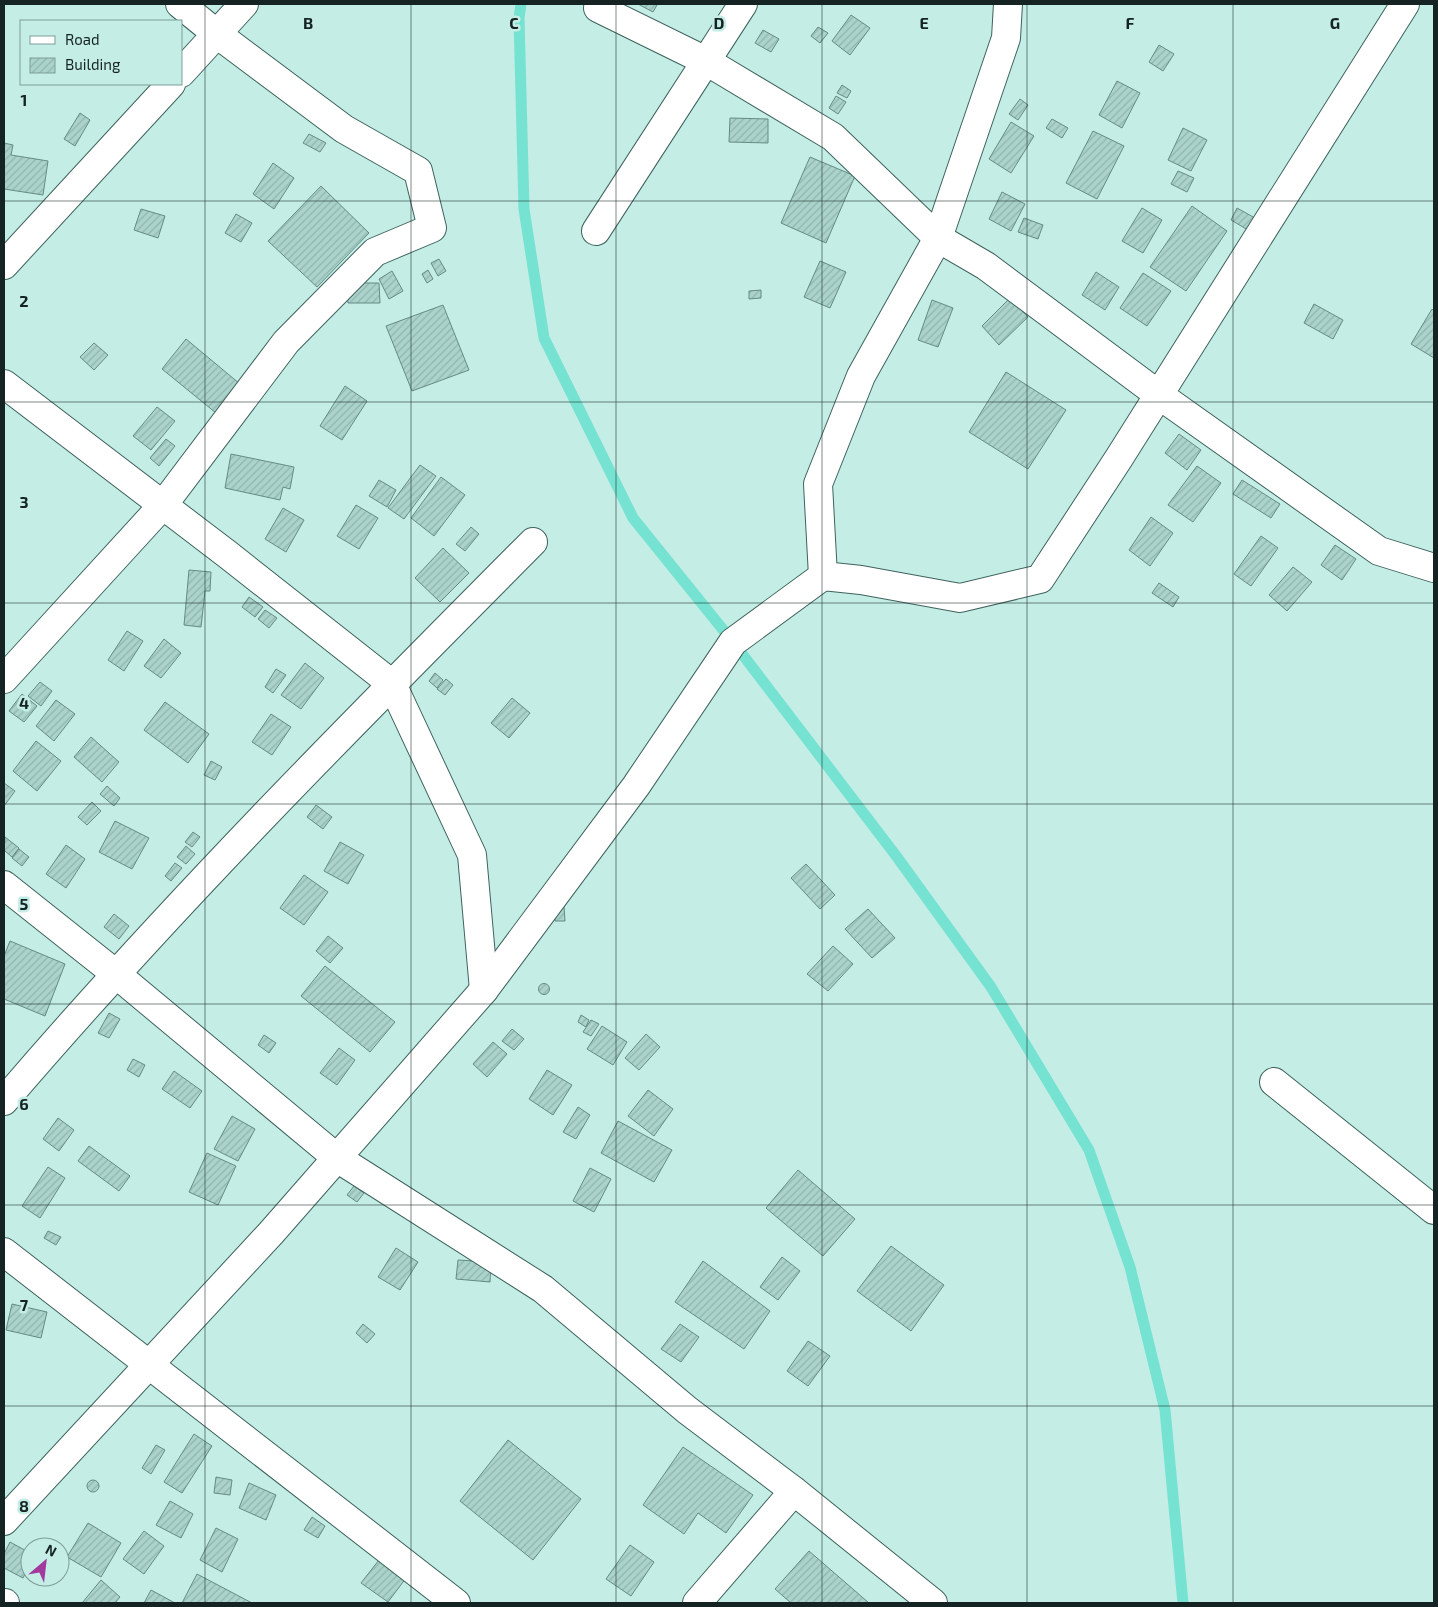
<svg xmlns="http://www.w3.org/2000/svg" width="1438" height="1607" font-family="'Exo 2',sans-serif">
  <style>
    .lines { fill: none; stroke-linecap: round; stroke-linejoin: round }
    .stream { stroke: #76e2d1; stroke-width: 11 }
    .building { fill: url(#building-hatch); stroke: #648b84 }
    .street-casing { stroke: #3e635c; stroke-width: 30 }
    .street { stroke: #fff; stroke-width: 28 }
    .grid { fill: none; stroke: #152422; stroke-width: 1; stroke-opacity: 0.55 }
    .grid-label { font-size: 16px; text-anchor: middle; font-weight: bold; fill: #152422; stroke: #c4ede6; stroke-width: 5; stroke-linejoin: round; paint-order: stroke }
  </style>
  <defs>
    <pattern id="building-hatch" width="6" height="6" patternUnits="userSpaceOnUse" patternTransform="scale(1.25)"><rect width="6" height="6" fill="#aad3cb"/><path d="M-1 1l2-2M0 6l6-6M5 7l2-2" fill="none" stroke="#91b5ae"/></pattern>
  </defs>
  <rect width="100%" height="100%" fill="#c4ede6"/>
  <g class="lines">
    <path class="stream" d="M521,4L519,18L524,209L544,338L633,518L733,642L897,857L991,987L1089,1150L1130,1267L1165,1410L1183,1603"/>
  </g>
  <g class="building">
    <path d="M638,4H654L657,5L653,12Z"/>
    <path d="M851,15L870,28L850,55L832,41Z"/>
    <path d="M818,27L828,33L820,43L811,36Z"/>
    <path d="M763,30L779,39L771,52L755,43Z"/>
    <path d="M1159,45L1174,54L1163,71L1149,62Z"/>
    <path d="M1117,81L1140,93L1122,128L1099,115Z"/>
    <path d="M842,85L851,91L847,98L837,93Z"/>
    <path d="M836,96L846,102L838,114L829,108Z"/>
    <path d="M1020,99L1028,105L1018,120L1009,114Z"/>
    <path d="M80,113L90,120L75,146L64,139Z"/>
    <path d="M730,118L768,119V143L729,142Z"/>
    <path d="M1052,119L1068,128L1062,138L1046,128Z"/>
    <path d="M1011,122L1034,136L1011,173L989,159Z"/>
    <path d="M1183,128L1207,140L1191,171L1168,160Z"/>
    <path d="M1093,131L1124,146L1097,199L1066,183Z"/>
    <path d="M309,134L326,143L320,152L303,143Z"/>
    <path d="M4,143L13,145L11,155L48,161L43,195L4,189Z"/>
    <path d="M810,157L855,176L826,243L781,223Z"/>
    <path d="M273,163L294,178L274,209L253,194Z"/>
    <path d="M1178,171L1194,178L1187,192L1171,184Z"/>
    <path d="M321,186L369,233L317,287L268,241Z"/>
    <path d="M1002,192L1025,204L1011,231L989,219Z"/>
    <path d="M1192,206L1227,231L1186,291L1150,267Z"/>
    <path d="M1142,208L1162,220L1143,253L1122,241Z"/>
    <path d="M1237,208L1255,218L1248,230L1231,220Z"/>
    <path d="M141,209L165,216L158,238L134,230Z"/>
    <path d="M236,214L252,223L241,242L225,233Z"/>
    <path d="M1024,218L1043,225L1038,239L1018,232Z"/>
    <path d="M439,259L446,271L438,276L431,263Z"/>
    <path d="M820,261L846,272L830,308L804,297Z"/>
    <path d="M428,270L433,279L427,283L422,274Z"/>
    <path d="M392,271L403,291L389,299L379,279Z"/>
    <path d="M1096,272L1119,287L1105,310L1082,295Z"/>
    <path d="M1143,273L1171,291L1147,326L1120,308Z"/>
    <path d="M347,283H379L380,303H348Z"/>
    <path d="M761,290V298L749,299V291Z"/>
    <path d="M1010,298L1028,317L999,345L982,326Z"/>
    <path d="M932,300L953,308L938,347L918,340Z"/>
    <path d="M1314,304L1343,320L1333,339L1304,323Z"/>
    <path d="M443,305L469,370L412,391L386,326Z"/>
    <path d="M1432,309L1434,311V358L1411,344Z"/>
    <path d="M186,339L240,384L216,413L162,369Z"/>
    <path d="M94,343L108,355L94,370L80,357Z"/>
    <path d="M1006,372L1066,410L1028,469L969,432Z"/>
    <path d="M345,386L367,401L342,440L320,426Z"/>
    <path d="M157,407L175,421L151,450L133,436Z"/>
    <path d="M1179,434L1201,450L1187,470L1165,453Z"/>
    <path d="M166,439L175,446L159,466L150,458Z"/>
    <path d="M231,454L294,467L290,489L283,487L280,500L225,488Z"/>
    <path d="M420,465L436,476L404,519L388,508Z"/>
    <path d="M1197,466L1221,483L1193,522L1168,505Z"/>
    <path d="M441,477L465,495L434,536L411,518Z"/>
    <path d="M379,480L396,490L387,507L369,496Z"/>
    <path d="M1242,480L1280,504L1271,518L1233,494Z"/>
    <path d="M356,505L378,518L359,549L337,536Z"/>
    <path d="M283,508L304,520L286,552L265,539Z"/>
    <path d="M1151,517L1173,533L1150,566L1129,550Z"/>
    <path d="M471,527L479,534L465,551L456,544Z"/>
    <path d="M1261,536L1278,548L1251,586L1234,574Z"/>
    <path d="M1335,545L1356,559L1342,580L1321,565Z"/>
    <path d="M443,548L469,573L440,602L415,578Z"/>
    <path d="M1293,567L1312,582L1287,611L1269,595Z"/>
    <path d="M189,570L211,572L210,591H205L201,627L184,625Z"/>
    <path d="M1159,583L1179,597L1173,607L1152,593Z"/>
    <path d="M249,597L263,607L255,617L242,607Z"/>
    <path d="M265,610L277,618L269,628L258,619Z"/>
    <path d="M127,631L143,641L124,671L108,660Z"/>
    <path d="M164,639L181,653L161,678L144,666Z"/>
    <path d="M305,663L324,678L301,709L281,695Z"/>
    <path d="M276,669L286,675L273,693L265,687Z"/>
    <path d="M435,673L443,680L437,688L429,681Z"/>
    <path d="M446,679L453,685L445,695L437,689Z"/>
    <path d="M40,682L52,691L41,706L28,696Z"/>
    <path d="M22,694L37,706L24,722L9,711Z"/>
    <path d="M512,698L530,713L509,738L491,723Z"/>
    <path d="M56,700L75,714L54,741L36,726Z"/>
    <path d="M165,702L209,734L188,763L144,730Z"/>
    <path d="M271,714L291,727L272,755L252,742Z"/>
    <path d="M91,737L119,762L102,782L74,757Z"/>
    <path d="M36,741L61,761L37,791L13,771Z"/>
    <path d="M211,761L222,767L215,780L204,775Z"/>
    <path d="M4,783L15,791L4,806Z"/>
    <path d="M107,786L120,798L114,806L100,794Z"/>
    <path d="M92,802L101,811L87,825L78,817Z"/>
    <path d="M316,805L332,817L323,829L307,817Z"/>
    <path d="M115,821L149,838L132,869L99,852Z"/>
    <path d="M193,832L200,837L192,847L185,842Z"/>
    <path d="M5,837L19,848L12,857L4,850Z"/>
    <path d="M340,842L364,855L348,884L324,871Z"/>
    <path d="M66,845L85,859L66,888L46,874Z"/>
    <path d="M186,846L195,854L186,864L177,857Z"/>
    <path d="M19,849L29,857L22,866L12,858Z"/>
    <path d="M175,863L182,868L171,881L165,876Z"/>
    <path d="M806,864L835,895L820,909L791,878Z"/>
    <path d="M304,875L328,892L304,925L280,908Z"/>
    <path d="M564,906L565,921H555V907Z"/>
    <path d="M868,909L895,938L872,958L845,929Z"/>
    <path d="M114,914L129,926L119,939L104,927Z"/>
    <path d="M328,936L343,948L330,963L316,951Z"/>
    <path d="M10,941L65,964L45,1016L4,999V956Z"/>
    <path d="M833,946L853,964L828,991L807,974Z"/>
    <path d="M325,966L395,1022L370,1052L301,996Z"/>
    <circle cx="544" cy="989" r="5.5"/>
    <path d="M109,1013L120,1019L109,1038L98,1033Z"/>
    <path d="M581,1015L589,1020L586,1027L578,1022Z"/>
    <path d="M591,1020L599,1024L591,1036L583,1032Z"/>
    <path d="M602,1026L627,1042L613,1065L587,1049Z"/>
    <path d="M512,1029L524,1039L514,1050L502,1041Z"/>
    <path d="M646,1034L660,1047L639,1070L625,1058Z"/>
    <path d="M264,1035L276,1043L269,1053L258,1045Z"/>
    <path d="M493,1042L507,1054L487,1077L473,1064Z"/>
    <path d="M339,1048L355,1060L337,1085L320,1073Z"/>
    <path d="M133,1059L145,1065L139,1077L127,1070Z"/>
    <path d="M547,1070L572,1085L553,1115L529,1099Z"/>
    <path d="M174,1071L202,1091L190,1108L162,1089Z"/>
    <path d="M648,1090L673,1109L654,1136L628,1116Z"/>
    <path d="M578,1107L590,1115L576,1139L563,1132Z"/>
    <path d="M232,1116L255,1129L238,1161L214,1149Z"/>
    <path d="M58,1118L74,1130L59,1151L43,1139Z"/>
    <path d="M618,1121L672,1150L654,1182L601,1153Z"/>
    <path d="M89,1146L130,1176L119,1191L78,1161Z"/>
    <path d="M207,1153L236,1166L218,1205L189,1192Z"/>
    <path d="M48,1167L65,1178L40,1218L22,1206Z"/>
    <path d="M590,1168L611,1179L594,1212L573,1201Z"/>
    <path d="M798,1170L855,1219L823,1256L766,1208Z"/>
    <path d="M354,1186L364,1193L357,1202L347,1195Z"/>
    <path d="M48,1231L61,1237L56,1245L44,1238Z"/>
    <path d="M891,1246L944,1285L911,1331L857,1291Z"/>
    <path d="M396,1248L418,1262L400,1290L378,1277Z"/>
    <path d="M782,1257L800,1271L778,1300L760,1287Z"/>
    <path d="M458,1260L491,1262L490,1282L456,1279Z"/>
    <path d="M703,1261L770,1311L744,1349L675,1302Z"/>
    <path d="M12,1304L47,1312L41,1338L6,1330Z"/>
    <path d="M363,1324L375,1334L367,1343L356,1333Z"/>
    <path d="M680,1324L699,1337L681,1362L661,1349Z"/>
    <path d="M808,1341L830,1356L808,1386L787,1371Z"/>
    <path d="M194,1434L212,1446L182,1493L164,1482Z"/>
    <path d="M508,1440L581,1499L533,1560L460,1501Z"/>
    <path d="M156,1445L165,1450L151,1474L142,1468Z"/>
    <path d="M683,1447L753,1495L726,1533L698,1513L684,1534L643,1505Z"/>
    <path d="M216,1477L232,1480L230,1495L214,1493Z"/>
    <circle cx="93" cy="1486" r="6"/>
    <path d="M249,1483L276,1495L266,1520L239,1508Z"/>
    <path d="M170,1501L193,1514L181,1538L156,1525Z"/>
    <path d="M312,1517L325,1526L318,1538L304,1530Z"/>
    <path d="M88,1523L121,1543L101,1577L67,1557Z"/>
    <path d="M216,1528L238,1539L222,1572L200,1560Z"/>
    <path d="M144,1531L164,1546L144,1574L123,1559Z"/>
    <path d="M10,1542L30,1553V1565L23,1578L4,1568V1554Z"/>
    <path d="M630,1545L654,1562L631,1596L606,1579Z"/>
    <path d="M809,1551L869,1603H791L775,1589Z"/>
    <path d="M379,1560L406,1578L388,1602L361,1583Z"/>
    <path d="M197,1574L252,1603H182Z"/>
    <path d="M101,1580L120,1597L115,1603H82Z"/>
    <path d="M151,1590L175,1603H144Z"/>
  </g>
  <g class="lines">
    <g class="street-casing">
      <g id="street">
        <path d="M598,8L706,61L833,137L938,238L986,266L1159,395L1379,551L1434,568"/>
        <path d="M181,73L244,4"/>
        <path d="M596,231L743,4"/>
        <path d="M4,265L171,84"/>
        <path d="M4,384L227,554L392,684L472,855L484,990"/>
        <path d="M823,576L818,484L861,376L938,238L1006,38L1008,4"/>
        <path d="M4,679L163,505L286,342L375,252L432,228L418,171L344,129L217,34L180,4"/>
        <path d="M4,885L116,974L337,1158L543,1289L687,1410L794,1491L933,1603"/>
        <path d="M1274,1082L1434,1210"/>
        <path d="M4,1101C171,906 352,724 533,542"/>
        <path d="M4,1252L456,1603"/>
        <path d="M4,1521L271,1233L484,990L636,786L733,642L823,576L861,580L960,598L1040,579L1119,458L1405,4"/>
        <path d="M4,1603H5"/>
        <path d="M697,1603L794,1491"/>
      </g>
    </g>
    <use href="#street" class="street"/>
  </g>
  <path class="grid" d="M205,4V1603M411,4V1603M616,4V1603M822,4V1603M1027,4V1603M1233,4V1603M4,201H1434M4,402H1434M4,603H1434M4,804H1434M4,1004H1434M4,1205H1434M4,1406H1434"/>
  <g class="grid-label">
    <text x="308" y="29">B</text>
    <text x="514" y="29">C</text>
    <text x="719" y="29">D</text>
    <text x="924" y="29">E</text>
    <text x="1130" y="29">F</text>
    <text x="1335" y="29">G</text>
    <text x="24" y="106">1</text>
    <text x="24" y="307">2</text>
    <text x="24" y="508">3</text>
    <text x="24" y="709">4</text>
    <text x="24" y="910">5</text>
    <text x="24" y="1110">6</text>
    <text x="24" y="1311">7</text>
    <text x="24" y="1512">8</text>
  </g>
  <rect width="1438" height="1607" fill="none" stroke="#152422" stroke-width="10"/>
  <rect x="20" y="20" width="162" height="65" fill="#c4ede6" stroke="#7e9d98"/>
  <rect x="30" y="36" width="25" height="8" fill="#ffffff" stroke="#7e9d98"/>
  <text x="65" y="45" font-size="15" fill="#152422">Road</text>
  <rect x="30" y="58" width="25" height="15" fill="url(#building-hatch)" stroke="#7e9d98"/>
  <text x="65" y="70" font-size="15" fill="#152422">Building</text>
  <g transform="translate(45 1562) rotate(28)"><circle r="24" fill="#c4ede6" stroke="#7e9d98"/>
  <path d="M0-4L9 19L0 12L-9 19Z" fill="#a23a9d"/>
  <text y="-8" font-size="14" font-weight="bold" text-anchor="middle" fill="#152422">N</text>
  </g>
</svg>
